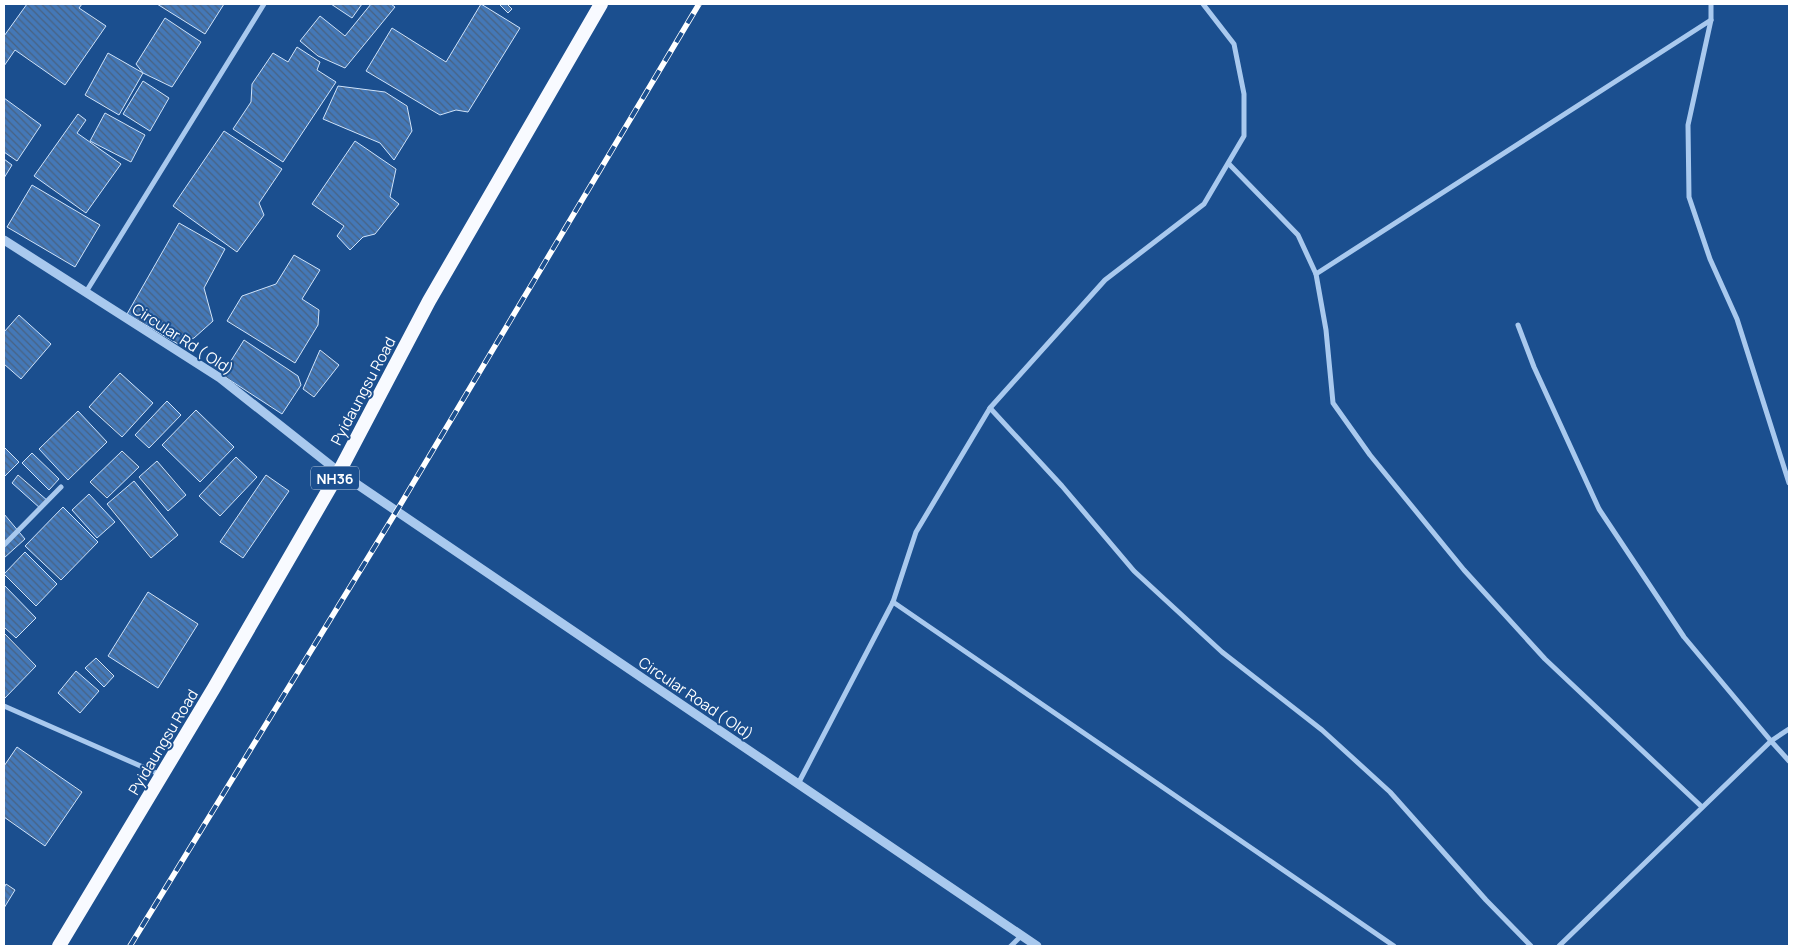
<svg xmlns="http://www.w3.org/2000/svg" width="1793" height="950" font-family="Manrope,sans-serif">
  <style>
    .building { fill: url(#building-back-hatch); stroke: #cfe3fa }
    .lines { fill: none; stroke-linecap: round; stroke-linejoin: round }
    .minor { stroke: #a9c9ee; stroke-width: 5 }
    .tertiary { stroke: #a9c9ee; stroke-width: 9 }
    .trunk { stroke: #f8faff; stroke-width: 14 }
    .rail-casing { stroke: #fff; stroke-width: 5.5 }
    .rail { stroke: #1b4f8f; stroke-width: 4; stroke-dasharray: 11; stroke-linecap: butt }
    .labels { text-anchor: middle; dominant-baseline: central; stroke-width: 4; stroke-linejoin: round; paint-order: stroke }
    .shield { fill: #1b4f8f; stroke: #bbcadd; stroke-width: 1 }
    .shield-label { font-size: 14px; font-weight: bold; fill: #fff }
    .street-label { font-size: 15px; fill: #fff; stroke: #1b4f8f }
  </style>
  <defs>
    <pattern id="building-back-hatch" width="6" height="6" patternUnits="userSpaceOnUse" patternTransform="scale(1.25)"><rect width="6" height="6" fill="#4478b7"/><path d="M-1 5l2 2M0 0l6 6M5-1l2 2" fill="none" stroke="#486282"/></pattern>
  </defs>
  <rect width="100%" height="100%" fill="#1b4f8f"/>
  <g class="building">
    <path d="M27,4H82L79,8L106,26L65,85L15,50L4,66V36Z"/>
    <path d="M157,4H224L205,34Z"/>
    <path d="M331,4H362L352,18Z"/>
    <path d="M371,4H391L395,7L345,68L318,56L300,41L320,16L345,36Z"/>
    <path d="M481,4L520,28L468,112L456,110L440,115L366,71L392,28L446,62Z"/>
    <path d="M499,4H507L512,9L508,13Z"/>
    <path d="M165,18L201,42L172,87L143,73L136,64Z"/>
    <path d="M297,47L320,62L317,70L336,82L283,162L233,129L251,102L252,84L273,53L288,62Z"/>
    <path d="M108,53L143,73L119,115L85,95Z"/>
    <path d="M143,81L169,98L150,131L123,114Z"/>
    <path d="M338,86L385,92L407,106L412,131L394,160L380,143L323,119Z"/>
    <path d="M4,98L41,125L17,161L4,152Z"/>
    <path d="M105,113L145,135L131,162L90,141Z"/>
    <path d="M78,114L86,120L77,133L121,164L86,213L34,176Z"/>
    <path d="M224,131L282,169L259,203L264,215L237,252L173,206Z"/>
    <path d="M355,141L396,169L390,197L399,204L375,234L363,237L350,250L337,236L344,226L312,204Z"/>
    <path d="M4,159L12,165L4,178Z"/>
    <path d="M32,185L100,225L75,267L7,227Z"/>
    <path d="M179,223L225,249L204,288L213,321L194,338L178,344L127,314Z"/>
    <path d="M294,255L320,270L302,299L319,310L318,325L295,363L227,321L242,296L276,284Z"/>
    <path d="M19,315L51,344L21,379L4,364V332Z"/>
    <path d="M244,340L298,376L301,385L282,414L222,375Z"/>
    <path d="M320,350L339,365L314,397L303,389Z"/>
    <path d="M120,373L153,403L122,437L89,407Z"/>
    <path d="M167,401L181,415L149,448L135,435Z"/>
    <path d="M196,410L234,447L200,482L162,445Z"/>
    <path d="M78,411L107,442L68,480L39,449Z"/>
    <path d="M4,447L19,462L4,477Z"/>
    <path d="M122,451L139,467L107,498L90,482Z"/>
    <path d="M32,453L59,479L49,490L22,463Z"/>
    <path d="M236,457L257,477L220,516L199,496Z"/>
    <path d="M157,461L186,495L168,511L139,477Z"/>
    <path d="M18,475L48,501L41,509L12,483Z"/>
    <path d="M266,475L289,491L243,558L220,542Z"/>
    <path d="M134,481L178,535L151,558L107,504Z"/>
    <path d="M89,494L115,522L97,538L72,510Z"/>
    <path d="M63,507L98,542L61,580L25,546Z"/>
    <path d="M4,514L25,539L4,558Z"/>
    <path d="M25,552L57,584L36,606L4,574Z"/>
    <path d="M4,585L36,618L16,638L4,627Z"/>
    <path d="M148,592L198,624L158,688L108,656Z"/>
    <path d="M4,633L36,666L4,699Z"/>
    <path d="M96,658L114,676L104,687L85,668Z"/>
    <path d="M76,671L99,691L80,713L58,693Z"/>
    <path d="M17,747L82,792L45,846L4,817V766Z"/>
    <path d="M6,884L15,890L4,908V888Z"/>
  </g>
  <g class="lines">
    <g class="minor">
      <path d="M1711,4V20L1688,125L1689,197L1710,259L1737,319L1789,483"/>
      <path d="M1229,164L1298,235L1316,274L1326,330L1333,403L1370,455L1464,570L1545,659L1702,807"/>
      <path d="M1316,274L1711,20"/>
      <path d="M86,292L264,4"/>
      <path d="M1518,325L1534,367L1599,509L1684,637L1771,741L1789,761"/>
      <path d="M990,408L1062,486L1134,571L1222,652L1322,730L1390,792L1486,900L1531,946"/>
      <path d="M4,545L61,487"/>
      <path d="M893,602L1394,946"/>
      <path d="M4,706L161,775"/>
      <path d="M798,784L893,602L916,532L990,408L1105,280L1204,204L1244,136V94L1234,44L1203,4"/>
      <path d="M1011,946L1022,935"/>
      <path d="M1559,946L1771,741L1789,729"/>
    </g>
    <path class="tertiary" d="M4,240L220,378L339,472L1037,946"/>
    <path class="trunk" d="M59,946L214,688L339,472L429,301L601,4"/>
    <g class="rail-casing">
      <path id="rail" d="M130,946L396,512L699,4"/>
    </g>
    <use href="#rail" class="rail"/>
  </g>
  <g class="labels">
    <rect class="shield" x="311" y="466.5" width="48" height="23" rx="4"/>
    <g class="shield-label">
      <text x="335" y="478">NH36</text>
    </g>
    <g class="street-label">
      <text transform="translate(183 339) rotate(33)">Circular Rd ( Old)</text>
      <text transform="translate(363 391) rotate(-62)">Pyidaungsu Road</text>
      <text transform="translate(696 698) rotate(34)">Circular Road ( Old)</text>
      <text transform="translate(163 742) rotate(-59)">Pyidaungsu Road</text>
    </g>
  </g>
  <rect width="1793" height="950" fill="none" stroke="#ffffff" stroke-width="10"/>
</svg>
